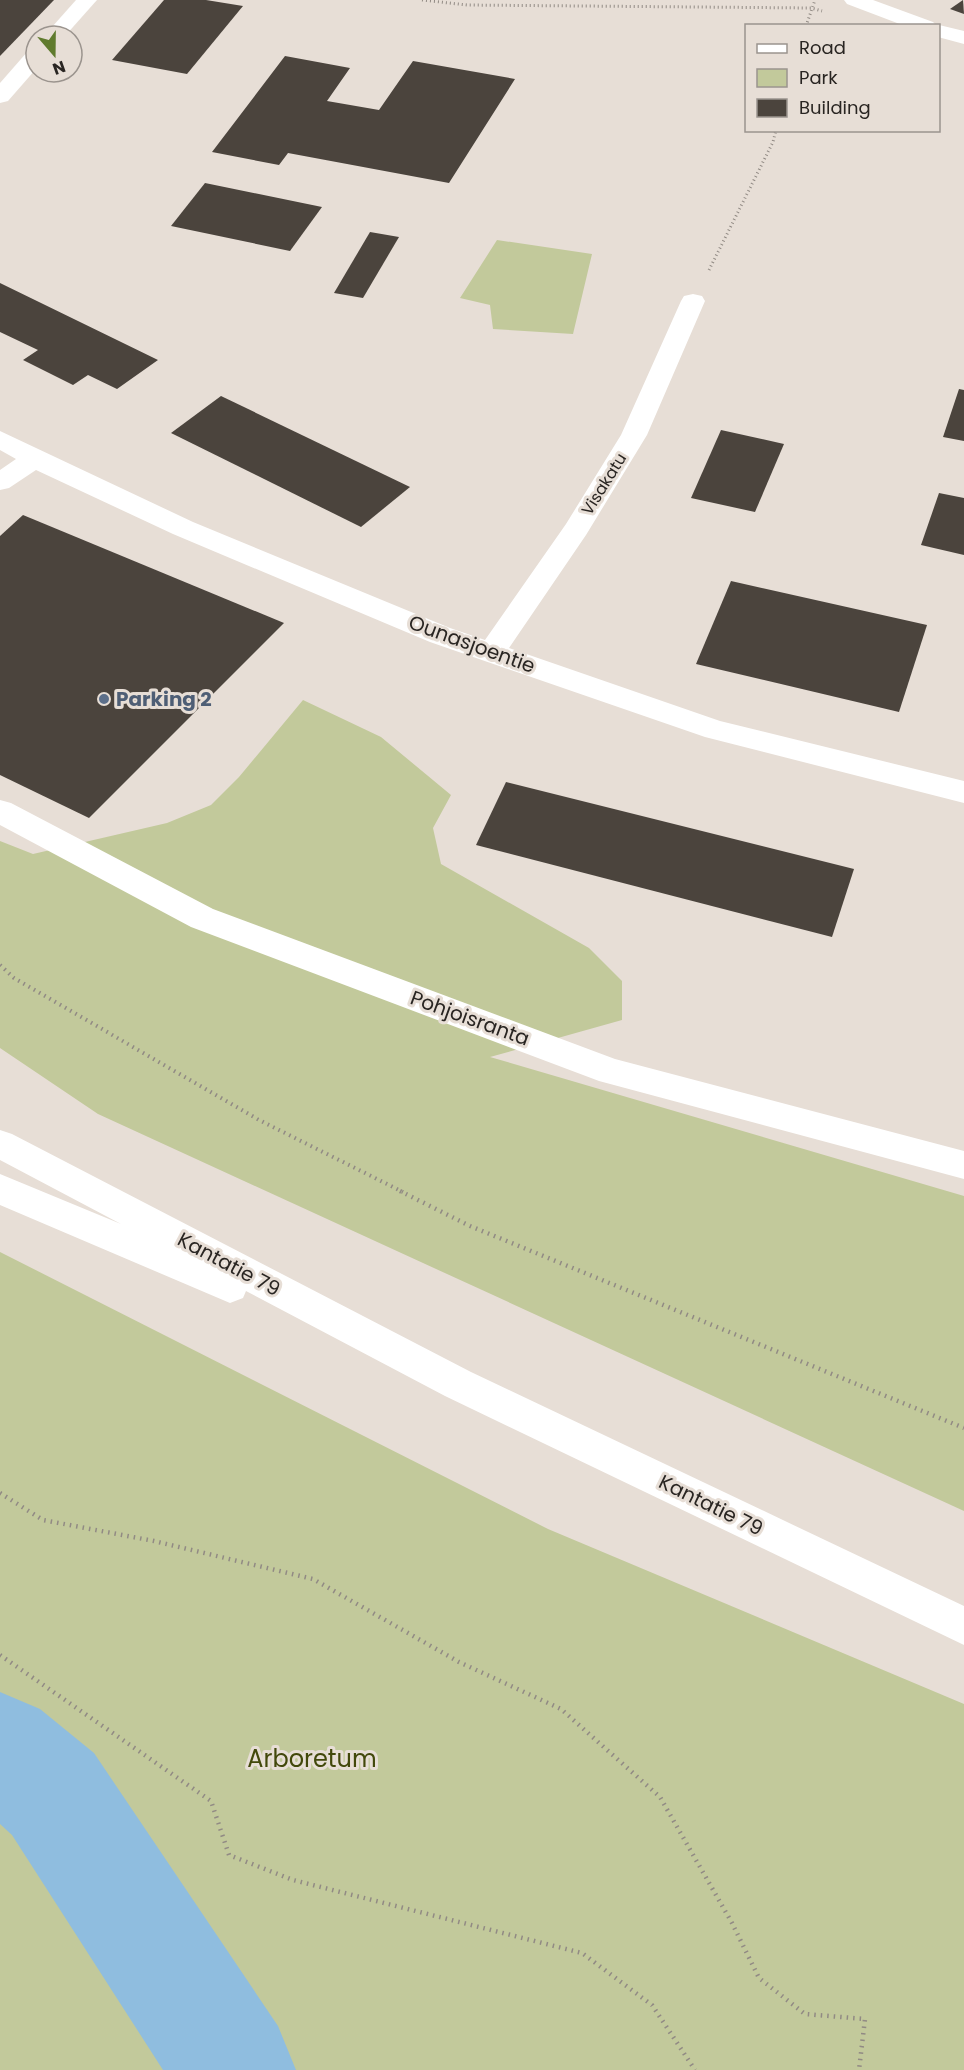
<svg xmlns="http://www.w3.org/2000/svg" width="964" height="2070" font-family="Poppins,sans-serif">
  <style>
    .green { fill: #c2c99b }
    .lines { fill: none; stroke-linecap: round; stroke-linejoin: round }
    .river { fill: #8fbddf; fill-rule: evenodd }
    .building { fill: #4b443d }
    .path-far2 { stroke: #918a84; stroke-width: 3; stroke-dasharray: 1 3; stroke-linecap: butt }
    .path-far1 { stroke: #918a84; stroke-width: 4; stroke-dasharray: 1.5 4.5; stroke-linecap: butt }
    .path { stroke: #918a84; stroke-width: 4.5; stroke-dasharray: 1.5 5; stroke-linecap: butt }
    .minor { fill: #fff; fill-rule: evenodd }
    .major { fill: #fff; fill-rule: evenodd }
    .service-dot { fill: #5c6f8a; stroke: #e7ded6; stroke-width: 2 }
    .labels { text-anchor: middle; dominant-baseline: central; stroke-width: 6; stroke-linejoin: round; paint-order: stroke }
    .far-street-label { font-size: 16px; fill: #292522; stroke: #e7ded6 }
    .street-label { font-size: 20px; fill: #292522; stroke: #e7ded6 }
    .service-label { font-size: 20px; font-weight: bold; fill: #4e5e75; stroke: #e7ded6; text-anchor: start }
    .near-park-label { font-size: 24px; fill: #42480b; stroke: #e7ded6 }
  </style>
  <rect width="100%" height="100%" fill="#e7ded6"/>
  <g class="green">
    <path d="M497,240L592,254L573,334L493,329L490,305L460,298Z"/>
    <path d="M303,700L381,737L451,795L433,828L441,864L589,948L622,981V1020L490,1057L964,1196V1511L98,1114L0,1048V841L33,854L167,823L211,805L239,777Z"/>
    <path d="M0,1252L548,1529L964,1704V2070H0Z"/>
  </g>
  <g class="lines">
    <path class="river" d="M0,1692L40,1709L94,1753L278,2026L296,2070H163L12,1835L0,1824Z"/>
  </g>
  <g class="building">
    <path d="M0,0H54L0,56Z"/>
    <path d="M164,0H206L243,6L187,74L112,60Z"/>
    <path d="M963,0L964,14L950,9Z"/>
    <path d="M285,56L350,68L327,101L379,110L413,61L515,79L449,183L288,153L279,165L212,152Z"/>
    <path d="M205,183L322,207L290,251L171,226Z"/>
    <path d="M370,232L399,237L363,298L334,293Z"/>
    <path d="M0,283L158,360L117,389L88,375L73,385L23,360L38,350L0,332Z"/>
    <path d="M959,389L964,390V441L943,437Z"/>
    <path d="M221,396L410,487L361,527L171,433Z"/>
    <path d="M721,430L784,444L755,512L691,498Z"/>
    <path d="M939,493L964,498V555L921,545Z"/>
    <path d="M23,515L284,623L89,818L0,775V536Z"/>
    <path d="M731,581L927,625L899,712L696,664Z"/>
    <path d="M506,782L854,869L832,937L476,845Z"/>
  </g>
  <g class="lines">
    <g class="path-far2">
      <path d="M422,0L467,5L811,8L822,11"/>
      <path d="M806,26L815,0"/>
      <path d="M709,270L773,142L776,130"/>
    </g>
    <path class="path-far1" d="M0,965L14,978L259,1120L403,1192"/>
    <g class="path">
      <path d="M400,1191L470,1226L964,1428"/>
      <path d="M0,1493L43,1520L154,1541L313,1579L459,1662L561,1709L660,1797L732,1923L759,1978L805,2014L865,2019L859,2070"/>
      <path d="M0,1655L211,1801L229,1855L293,1880L582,1953L652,2005L695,2070"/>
    </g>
    <g class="minor">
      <path d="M76,0H97L65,36H44Z"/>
      <path d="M844,0H873L933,22L935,24L964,31V44L938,37V26H905L847,4Z"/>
      <path d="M36,50V69L8,101L0,103V83L28,51Z"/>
      <path d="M693,294L702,296L705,301L647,435L586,535L509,648L720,721L964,781V803L705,737L430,642L173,534L36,470L9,488L0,490V470L16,459L0,450V431L193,522L450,628L485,640L566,524L621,435L681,301L684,296Z"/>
      <path d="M0,800L11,803L213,909L615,1059L964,1151V1179L599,1081L191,927L0,825Z"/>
    </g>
    <path class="major" d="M0,1130L12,1134L471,1372L964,1606V1645L445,1396L246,1291L243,1298L230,1303L0,1205V1174L121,1224L0,1160Z"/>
  </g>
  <circle class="service-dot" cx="104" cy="699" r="6"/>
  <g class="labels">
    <g class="far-street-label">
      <text transform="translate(604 484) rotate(-58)">Visakatu</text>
    </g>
    <g class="street-label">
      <text transform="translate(472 644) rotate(20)">Ounasjoentie</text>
      <text transform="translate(470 1018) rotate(20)">Pohjoisranta</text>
      <text transform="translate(229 1264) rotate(28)">Kantatie 79</text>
      <text transform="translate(711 1505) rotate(26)">Kantatie 79</text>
    </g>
    <g class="service-label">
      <text x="116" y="699">Parking 2</text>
    </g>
    <g class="near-park-label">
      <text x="312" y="1758">Arboretum</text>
    </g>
  </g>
  <rect x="745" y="24" width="195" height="108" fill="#e7ded6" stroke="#9b948e" stroke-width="1.5"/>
  <rect x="757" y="44" width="30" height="9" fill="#ffffff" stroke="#9b948e" stroke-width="1.5"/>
  <text x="799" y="54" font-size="18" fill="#292522">Road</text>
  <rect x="757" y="69" width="30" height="18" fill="#c2c99b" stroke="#9b948e" stroke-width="1.5"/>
  <text x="799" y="84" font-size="18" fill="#292522">Park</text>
  <rect x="757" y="99" width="30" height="18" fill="#4b443d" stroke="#9b948e" stroke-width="1.5"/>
  <text x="799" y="114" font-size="18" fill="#292522">Building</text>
  <g transform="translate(54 54) rotate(160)"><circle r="28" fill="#e7ded6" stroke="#9b948e" stroke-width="1.5"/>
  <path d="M0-4.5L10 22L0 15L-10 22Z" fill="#607b2e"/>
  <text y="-9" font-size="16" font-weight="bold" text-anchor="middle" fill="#292522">N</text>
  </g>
</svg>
